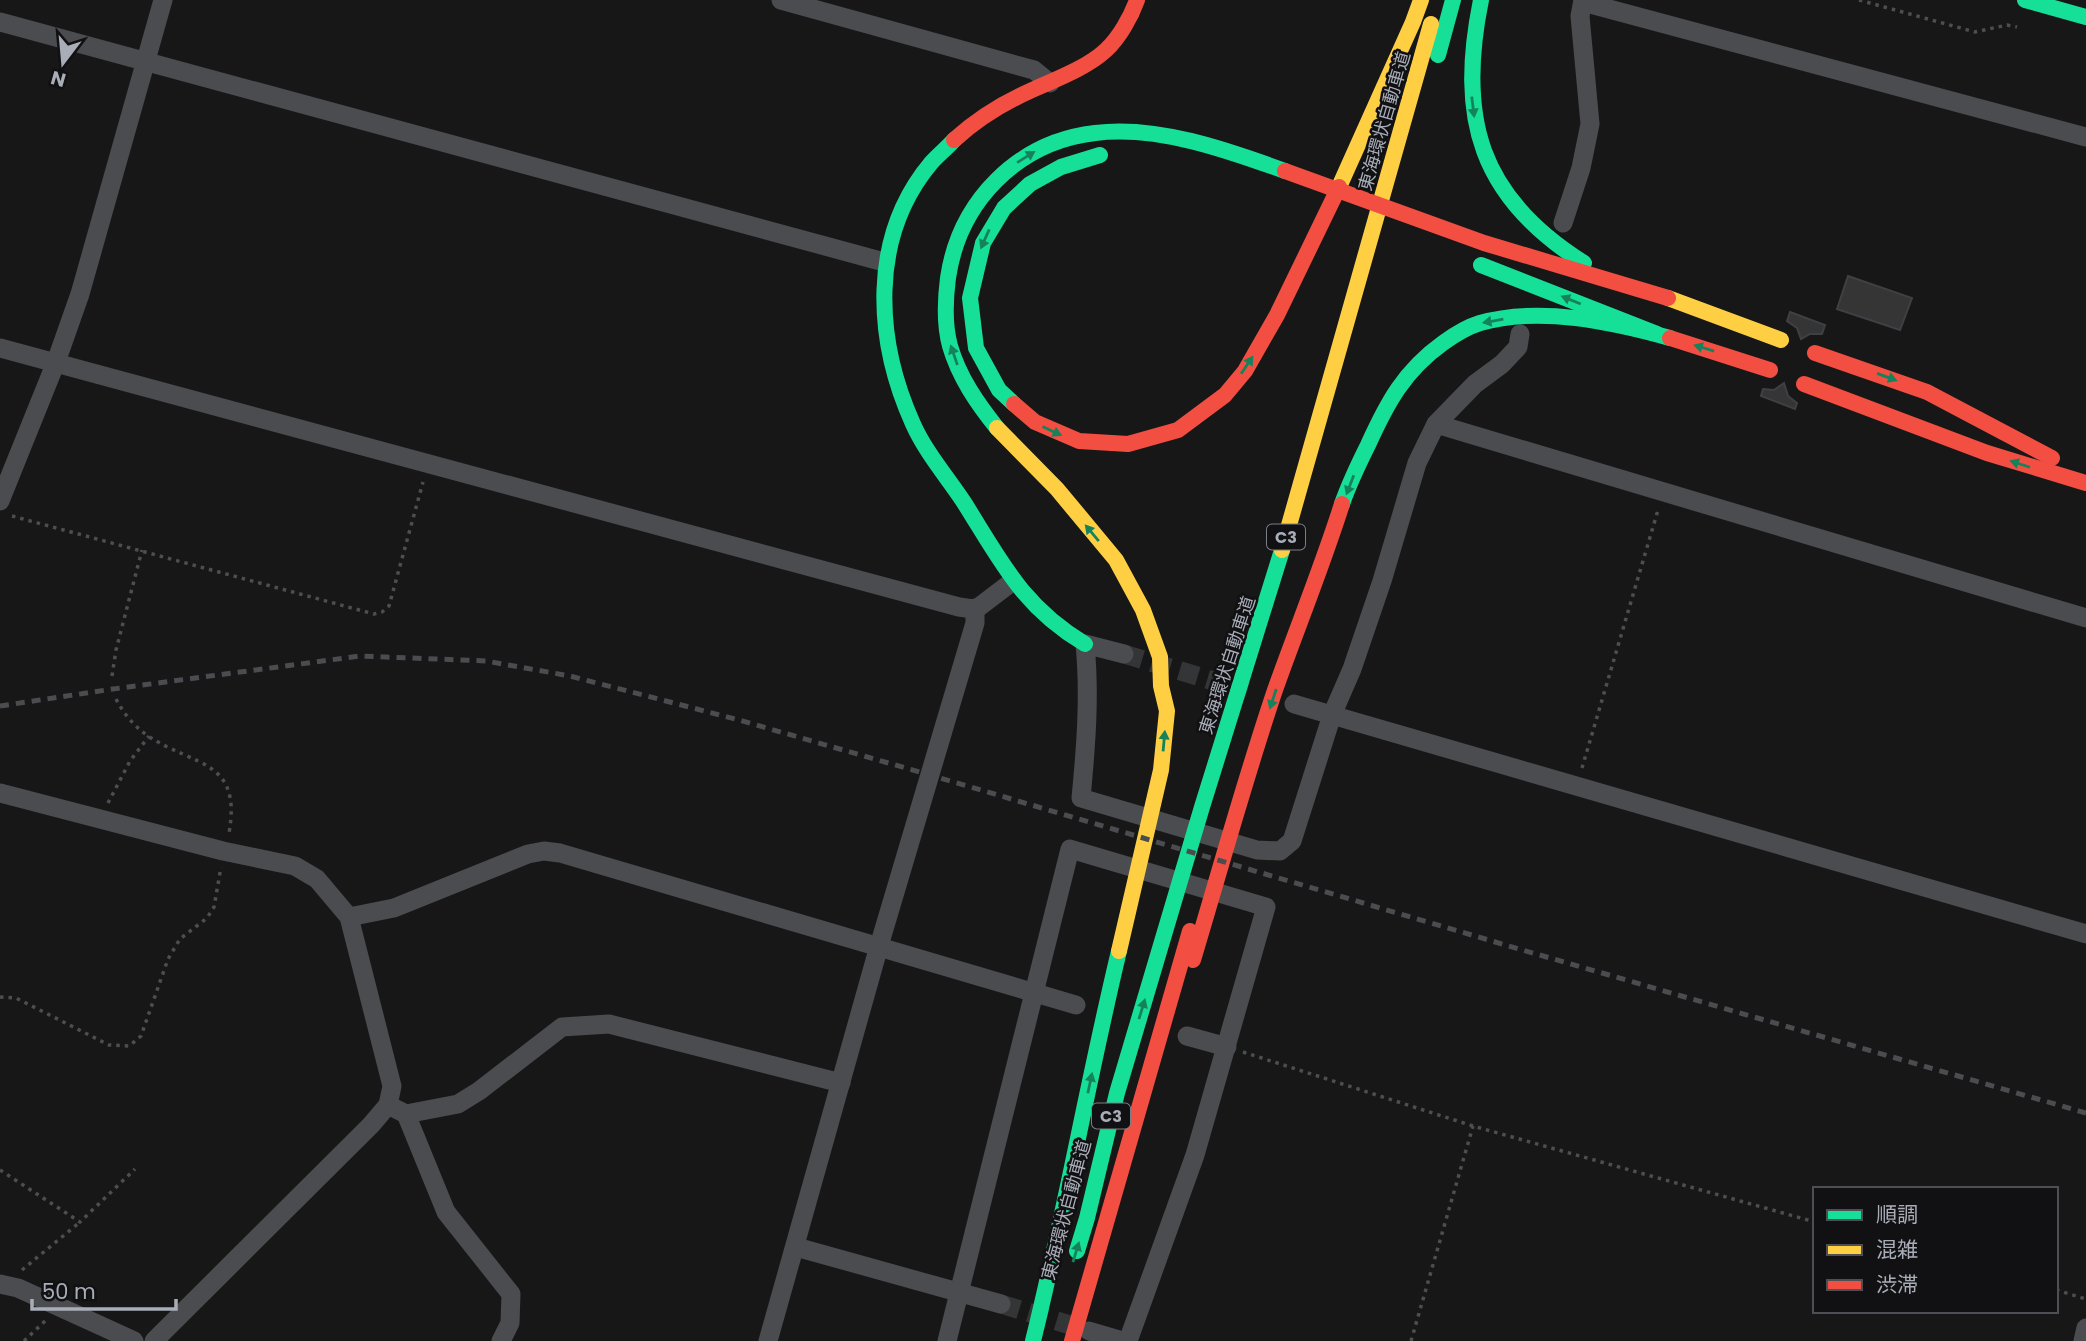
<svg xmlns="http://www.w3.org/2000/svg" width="2086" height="1341" font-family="Poppins,'Noto Sans JP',sans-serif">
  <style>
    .building { fill: #353536; stroke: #3f4043; stroke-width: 2 }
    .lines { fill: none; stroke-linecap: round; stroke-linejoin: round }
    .street-tunnel { stroke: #343537; stroke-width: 19; stroke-dasharray: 19 10; stroke-linecap: butt }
    .path { stroke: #4d4e52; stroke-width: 3.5; stroke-dasharray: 3.5 5; stroke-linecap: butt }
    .street { stroke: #4b4c50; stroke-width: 19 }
    .fast { stroke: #16e098; stroke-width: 16 }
    .slow { stroke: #ffcf43; stroke-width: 16 }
    .jam { stroke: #f24e42; stroke-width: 16 }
    .rail { stroke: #4b4c4f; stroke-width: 5; stroke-dasharray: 9 7; stroke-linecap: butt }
    .oneway { fill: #14835c }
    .labels { text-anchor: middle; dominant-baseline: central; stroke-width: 5; stroke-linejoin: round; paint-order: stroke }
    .shield { fill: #111113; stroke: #7b7e86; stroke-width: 2 }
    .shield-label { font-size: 16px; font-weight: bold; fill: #a8adb8 }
    .street-label { font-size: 18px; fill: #a8adb8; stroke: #111113 }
  </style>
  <rect width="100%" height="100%" fill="#171717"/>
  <g class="building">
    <path d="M1848,276L1912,298L1900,330L1837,309Z"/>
    <path d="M1790,312L1825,325L1822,334H1810L1801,339L1797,328L1787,321Z"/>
    <path d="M1784,383L1788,396L1797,403L1795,409L1761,396L1763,389L1774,390Z"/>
  </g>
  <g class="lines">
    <g class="street-tunnel">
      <path d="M1124,654L1247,691"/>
      <path d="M1001,1304L1083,1329"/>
    </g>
    <g class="path">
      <path d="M1859,0L1975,32L2007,25L2017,27"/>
      <path d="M12,516L374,614L382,612L389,606L423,482"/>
      <path d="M112,676L116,650L142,550"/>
      <path d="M116,699C124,714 134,726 148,736C195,767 242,759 229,833"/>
      <path d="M1582,768L1658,510"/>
      <path d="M108,803L130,761L149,736"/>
      <path d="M0,997L16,998L109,1045L129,1046L141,1036L168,959L180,939L207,918L214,907L221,867"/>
      <path d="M1243,1052L1473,1126L1815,1222"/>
      <path d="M0,1170L80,1222L135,1169"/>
      <path d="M22,1270L80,1222"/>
      <path d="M2056,1290L2086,1299"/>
      <path d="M24,1341L45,1321"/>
      <path d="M1411,1341L1473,1126"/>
    </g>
    <g class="street">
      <path d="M781,0L1034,70L1050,83"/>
      <path d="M1583,2L2086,137"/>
      <path d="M0,22L884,262"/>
      <path d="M1563,223L1581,168L1590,124L1580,16L1583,0"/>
      <path d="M0,348L959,607L973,609L979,607L1013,581"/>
      <path d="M1436,424L2086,618"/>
      <path d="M0,501L56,362L80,294L163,0"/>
      <path d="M1124,654L1085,644C1090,696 1086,746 1081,798L1257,850L1280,851L1292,841L1332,715L1352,669L1382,581L1417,463L1436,424L1475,384L1502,364L1518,347L1520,334"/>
      <path d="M1294,704L2086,934"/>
      <path d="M0,793L223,851L295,866L317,879L349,917L392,1086L388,1105L371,1125L154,1341"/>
      <path d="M349,917L394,908L528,854L544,851L560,853L1076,1005"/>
      <path d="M1187,1036L1227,1047"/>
      <path d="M388,1105L406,1114L458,1104L479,1091L562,1027L609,1024L841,1083"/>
      <path d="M406,1114L446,1212L511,1294L510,1323L501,1341"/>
      <path d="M796,1247L1001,1304"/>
      <path d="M0,1284L18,1288L134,1341"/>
      <path d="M1089,1331L1123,1341"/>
      <path d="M768,1341L879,946L975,623V608"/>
      <path d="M947,1341L1070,849L1266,907L1195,1155L1128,1341"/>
      <path d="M2083,1341L2086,1328"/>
    </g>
    <g class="fast">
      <path d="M1481,0C1457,118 1479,197 1584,263"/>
      <path d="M2025,0L2086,17"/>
      <path d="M1438,55L1453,0"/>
      <path d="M954,140C947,148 938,155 931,163C869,237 875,340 913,424C926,453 948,478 965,504C1002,563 1023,607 1085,644"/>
      <path d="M1481,265L1657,334"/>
      <path d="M1014,404L999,390L976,348L970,298L983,243L1004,208L1030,184L1061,167L1100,155"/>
      <path d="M997,428C977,403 959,377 950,346C944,324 945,301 948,278C959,202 1017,142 1095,133C1157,125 1227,150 1285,171"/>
      <path d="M1342,504C1349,484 1358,465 1368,445C1387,403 1404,371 1443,343C1454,335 1467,327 1480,323C1540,306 1612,322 1670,338"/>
      <path d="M1077,1251L1087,1218L1117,1093L1202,807L1282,550"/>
      <path d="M1033,1341C1065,1212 1088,1080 1119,951"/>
    </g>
    <g class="slow">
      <path d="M1339,187L1413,22L1421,0"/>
      <path d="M1668,298L1781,340"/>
      <path d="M997,428L1057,489L1116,560L1143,610L1160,657L1161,686L1167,711L1161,770L1119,951"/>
      <path d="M1282,550L1431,24"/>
    </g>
    <g class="jam">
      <path d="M954,140C976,120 1003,103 1030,91C1054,80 1087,68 1106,50C1119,38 1131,17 1137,0"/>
      <path d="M1285,171L1484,243L1668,298"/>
      <path d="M1670,338L1770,370"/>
      <path d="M1815,353L1927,392L2052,458"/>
      <path d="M1804,384L1987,453L2086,483"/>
      <path d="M1014,404L1035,422L1079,441L1128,444L1178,430L1225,395L1245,371L1277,315L1339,187"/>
      <path d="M1193,960C1220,870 1245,779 1275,690C1297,628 1322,567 1342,504"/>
      <path d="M1072,1341L1190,931"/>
    </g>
    <path class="rail" d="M0,706L113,689L360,656L486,661L570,676L739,720L930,775L1519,949L2086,1113"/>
  </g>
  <defs><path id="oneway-solid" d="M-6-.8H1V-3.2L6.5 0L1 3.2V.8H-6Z" transform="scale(1.75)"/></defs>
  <g class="oneway">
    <use href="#oneway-solid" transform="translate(1473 107) rotate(83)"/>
    <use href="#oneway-solid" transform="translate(1026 157) rotate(-32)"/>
    <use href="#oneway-solid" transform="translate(985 239) rotate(114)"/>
    <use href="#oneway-solid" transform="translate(1571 300) rotate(-158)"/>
    <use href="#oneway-solid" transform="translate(1493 321) rotate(170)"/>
    <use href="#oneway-solid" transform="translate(1704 348) rotate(-163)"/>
    <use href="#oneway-solid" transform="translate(954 355) rotate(-109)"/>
    <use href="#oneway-solid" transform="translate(1247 365) rotate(-56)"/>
    <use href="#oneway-solid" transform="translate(1887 377) rotate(20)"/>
    <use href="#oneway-solid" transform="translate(1052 431) rotate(25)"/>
    <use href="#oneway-solid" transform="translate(2020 464) rotate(-162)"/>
    <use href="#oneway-solid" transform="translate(1350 485) rotate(111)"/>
    <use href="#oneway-solid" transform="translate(1092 533) rotate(-130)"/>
    <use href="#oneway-solid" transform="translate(1273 699) rotate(108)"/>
    <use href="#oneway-solid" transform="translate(1164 741) rotate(-85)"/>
    <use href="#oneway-solid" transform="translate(1142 1009) rotate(-73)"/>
    <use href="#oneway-solid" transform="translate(1090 1083) rotate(-78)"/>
    <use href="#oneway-solid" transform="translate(1076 1252) rotate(-73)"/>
  </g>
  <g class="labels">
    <g class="shield">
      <rect x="1267" y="524.5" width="38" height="25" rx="5"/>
      <rect x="1092" y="1103.5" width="38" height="25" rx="5"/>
    </g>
    <g class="shield-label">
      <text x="1286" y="537">C3</text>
      <text x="1111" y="1116">C3</text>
    </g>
    <g class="street-label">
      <text transform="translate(1384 121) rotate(-74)">東海環状自動車道</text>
      <text transform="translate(1227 665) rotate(-72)">東海環状自動車道</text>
      <text transform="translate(1066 1210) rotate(-75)">東海環状自動車道</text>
    </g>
  </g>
  <rect x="1813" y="1187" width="245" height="126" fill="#111113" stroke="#4d4f55" stroke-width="2"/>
  <rect x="1827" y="1210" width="35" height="10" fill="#16e098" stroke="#4d4f55" stroke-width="2"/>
  <text x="1876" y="1222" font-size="21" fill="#a8adb8">順調</text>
  <rect x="1827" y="1245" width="35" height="10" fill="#ffcf43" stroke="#4d4f55" stroke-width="2"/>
  <text x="1876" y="1257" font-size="21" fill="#a8adb8">混雑</text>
  <rect x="1827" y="1280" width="35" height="10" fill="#f24e42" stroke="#4d4f55" stroke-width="2"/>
  <text x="1876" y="1292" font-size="21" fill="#a8adb8">渋滞</text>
  <g transform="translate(63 63) rotate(196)" stroke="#111113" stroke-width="5" paint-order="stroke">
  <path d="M0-5L12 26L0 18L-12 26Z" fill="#a8adb8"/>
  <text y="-10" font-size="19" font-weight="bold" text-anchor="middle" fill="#a8adb8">N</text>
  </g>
  <path d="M32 1299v10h144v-10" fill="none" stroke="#a8adb8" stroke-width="3.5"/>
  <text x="42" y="1299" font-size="21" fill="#a8adb8" stroke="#111113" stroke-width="5" paint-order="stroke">50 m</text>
</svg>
